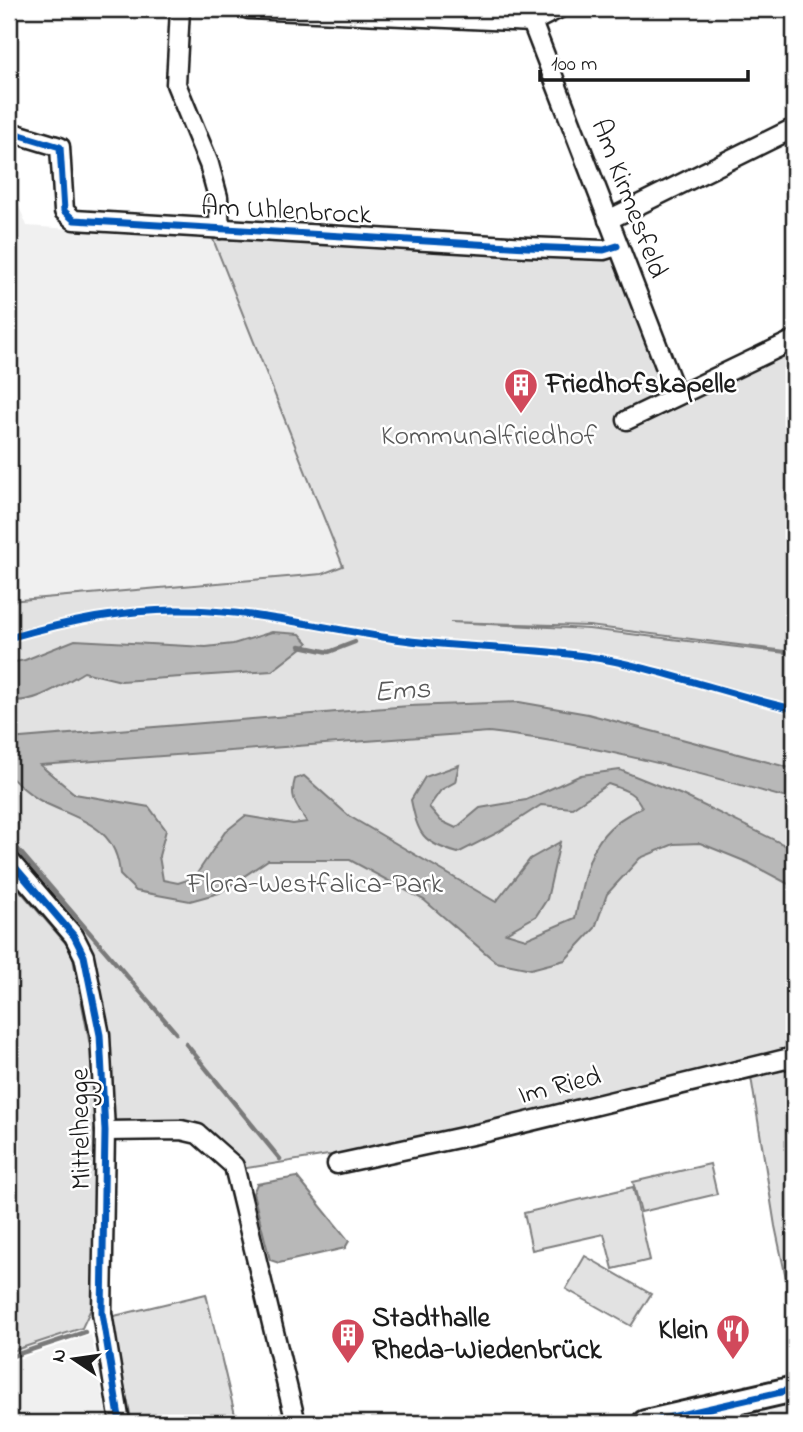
<svg xmlns="http://www.w3.org/2000/svg" width="803" height="1432" font-family="'Indie Flower',sans-serif">
  <style>
    .built { fill: #f0f0f0 }
    .green { fill: #e2e2e2; stroke: #7f7f7f; stroke-width: 2 }
    .water { fill: #b8b8b8; stroke: #7a7a7a; stroke-width: 2 }
    .lines { fill: none; stroke-linecap: round; stroke-linejoin: round }
    .stream { stroke: #7a7a7a; stroke-width: 4.5 }
    .street-casing { stroke: #1c1c1c; stroke-width: 23 }
    .secondary-casing { stroke: #1c1c1c; stroke-width: 30 }
    .street { stroke: #fff; stroke-width: 18 }
    .secondary { stroke: #fff; stroke-width: 24 }
    .cycleway-casing { stroke: #fff; stroke-width: 11 }
    .cycleway { stroke: #0057b8; stroke-width: 7 }
    .labels { text-anchor: middle; dominant-baseline: central; stroke-width: 5; stroke-linejoin: round; paint-order: stroke }
    .street-label { font-size: 28px; fill: #1c1c1c; stroke: #fff }
    .poi-label { font-size: 28px; font-weight: bold; fill: #1c1c1c; stroke: #fff; text-anchor: start }
    .park-label { font-size: 28px; fill: #575757; stroke: #fff }
    .water-label { font-size: 30px; font-style: italic; fill: #5a5a5a; stroke: #fff }
  </style>
  <rect width="100%" height="100%" fill="#fff"/>
  <filter id="ink" filterUnits="userSpaceOnUse"><feTurbulence type="fractalNoise" baseFrequency=".0143" numOctaves="2"/><feDisplacementMap in="SourceGraphic" scale="14" xChannelSelector="R" yChannelSelector="G"/><feConvolveMatrix kernelMatrix="1 2 1 2 8 2 1 2 1" color-interpolation-filters="sRGB"/></filter>
  <g filter="url(#ink)">
    <g class="built">
      <path d="M9,92L11,187L27,226L213,239L343,566L322,574L9,601Z"/>
      <path d="M91,1335L108,1423H9V1362Z"/>
      <path d="M794,1402V1423H718L723,1419Z"/>
    </g>
    <g class="green">
      <path d="M213,239L615,256L672,406L794,351V652L589,626L450,622L589,629L794,654V1051L348,1158L328,1155L241,1169L200,1129L99,1126L97,1296L82,1328L9,1352V601L322,574L343,566Z"/>
      <path d="M794,1068V1316L775,1226L751,1077Z"/>
      <path d="M710,1164L717,1194L641,1212L633,1182Z"/>
      <path d="M633,1187L650,1260L613,1269L604,1234L532,1250L524,1213Z"/>
      <path d="M585,1256L651,1294L631,1326L566,1289Z"/>
      <path d="M206,1294L237,1423H132L110,1317Z"/>
    </g>
    <g class="water">
      <path d="M272,632L300,634L308,643L272,671L121,681L84,672C63,684 34,705 9,700V663L25,660L75,640L206,647L233,644Z"/>
      <path d="M519,702L588,714L794,769V800C693,771 594,744 489,732L40,765L75,794L149,807L166,830L159,856L163,880L178,883L194,878L225,832L245,816L293,824L307,822C297,806 289,799 295,779L304,776L349,816L496,902L530,859L560,842L547,899L536,916L506,933L526,939L575,918C587,866 589,830 642,808C636,792 623,789 608,784L572,808L541,805L499,832L458,853C422,843 418,834 411,800L425,777L459,765L455,782L441,790L429,807L441,821L456,828L480,808L526,800L581,775L620,770L682,795L791,848L794,850V887L749,863L700,843L674,844L640,858L607,894L595,928L565,960L531,969L496,962L424,900L350,860H268L219,893L190,901L136,891L120,875C117,826 81,821 43,802C31,796 20,785 9,776V739L409,706Z"/>
      <path d="M297,1177L349,1241L345,1248L279,1263L270,1260L253,1193L257,1184Z"/>
    </g>
    <g class="lines">
      <g class="stream">
        <path d="M300,646L329,652L355,642"/>
        <path d="M9,839L176,1033"/>
        <path d="M9,876L68,944L74,957L92,1049"/>
        <path d="M186,1044L280,1159"/>
        <path d="M9,1357L85,1332"/>
      </g>
      <g class="street-casing">
        <g id="street">
          <path d="M180,9L176,84L209,164L218,197L220,229"/>
          <path d="M249,9L532,22L558,9"/>
          <path d="M532,22L676,394"/>
          <path d="M17,134L60,147L64,211L74,220L527,247L604,250L617,246"/>
          <path d="M608,220L794,128"/>
          <path d="M627,420L794,340"/>
          <path d="M9,860L74,936L84,956L100,1035L105,1131L102,1313L120,1423"/>
          <path d="M105,1131L181,1130L198,1134L234,1166L296,1423"/>
          <path d="M337,1164L486,1132L794,1057"/>
        </g>
      </g>
      <g class="secondary-casing">
        <path id="secondary" d="M645,1423L794,1389"/>
      </g>
      <use href="#street" class="street"/>
      <use href="#secondary" class="secondary"/>
      <g class="cycleway-casing">
        <g id="cycleway">
          <path d="M17,134L60,147L64,211L74,220L527,247L604,250L617,246"/>
          <path d="M9,638C64,622 123,609 180,610C252,610 324,628 395,639C458,648 522,647 584,656C655,666 724,694 794,709"/>
          <path d="M9,860L74,936L84,956L100,1035L105,1131L102,1313L120,1423"/>
          <path d="M645,1423L794,1389"/>
        </g>
      </g>
      <use href="#cycleway" class="cycleway"/>
    </g>
  </g>
  <defs>
    <g id="building-pin" transform="scale(1.75)"><path d="M0 17L-7.5 6A9.5 9.5 0 1 1 7.5 6Z" fill="#d1495b" stroke="#fff"/><path d="M-4-6H4V6H1V3H-1V6H-4ZM-2.5-4.3h1.7v1.8h-1.7ZM.8-4.3h1.7v1.8H.8ZM-2.5-1h1.7V.8h-1.7ZM.8-1h1.7V.8H.8Z" fill="#fff"/></g>
    <g id="restaurant-pin" transform="scale(1.75)"><path d="M0 17L-7.5 6A9.5 9.5 0 1 1 7.5 6Z" fill="#d1495b" stroke="#fff"/><path d="M-5-6h1v4h1v-4h1v4h1v-4h1v5L-1.5 .5V6h-2V.5L-5-1ZM5-6V6H3V1.5H1.5Q1.5-4 5-6Z" fill="#fff"/></g>
  </defs>
  <g fill-rule="evenodd">
    <use href="#building-pin" x="521" y="385"/>
    <use href="#restaurant-pin" x="733" y="1331"/>
    <use href="#building-pin" x="348" y="1335"/>
  </g>
  <g class="labels">
    <g class="street-label">
      <text transform="translate(628 199) rotate(69)">Am Kirmesfeld</text>
      <text transform="translate(286 212) rotate(3)">Am Uhlenbrock</text>
      <text transform="translate(560 1087) rotate(-14)">Im Ried</text>
      <text transform="translate(82 1129) rotate(-91)">Mittelhegge</text>
    </g>
    <g class="poi-label">
      <text x="546" y="385">Friedhofskapelle</text>
      <text x="372" y="1319">Stadthalle<tspan x="372" dy="32">Rheda-Wiedenbrück</tspan></text>
      <text x="708" y="1331" text-anchor="end">Klein</text>
    </g>
    <g class="park-label">
      <text x="489" y="437">Kommunalfriedhof</text>
      <text x="315" y="885">Flora-Westfalica-Park</text>
    </g>
    <g class="water-label">
      <text transform="translate(402 692) rotate(-4)">Ems</text>
    </g>
  </g>
  <rect width="803" height="1432" fill="none" stroke="#fff" stroke-width="35"/>
  <rect x="18" y="18" width="768" height="1397" fill="none" stroke="#1c1c1c" stroke-width="2.5" filter="url(#ink)"/>
  <g transform="translate(74 1359) rotate(283)" stroke="#ffffff" stroke-width="5" paint-order="stroke">
  <path d="M0-5L12 26L0 18L-12 26Z" fill="#1c1c1c"/>
  <text y="-10" font-size="19" font-weight="bold" text-anchor="middle" fill="#1c1c1c">N</text>
  </g>
  <path d="M540 70v10h208v-10" fill="none" stroke="#1c1c1c" stroke-width="3.5"/>
  <text x="551" y="70" font-size="21" fill="#1c1c1c" stroke="#ffffff" stroke-width="5" paint-order="stroke">100 m</text>
</svg>
